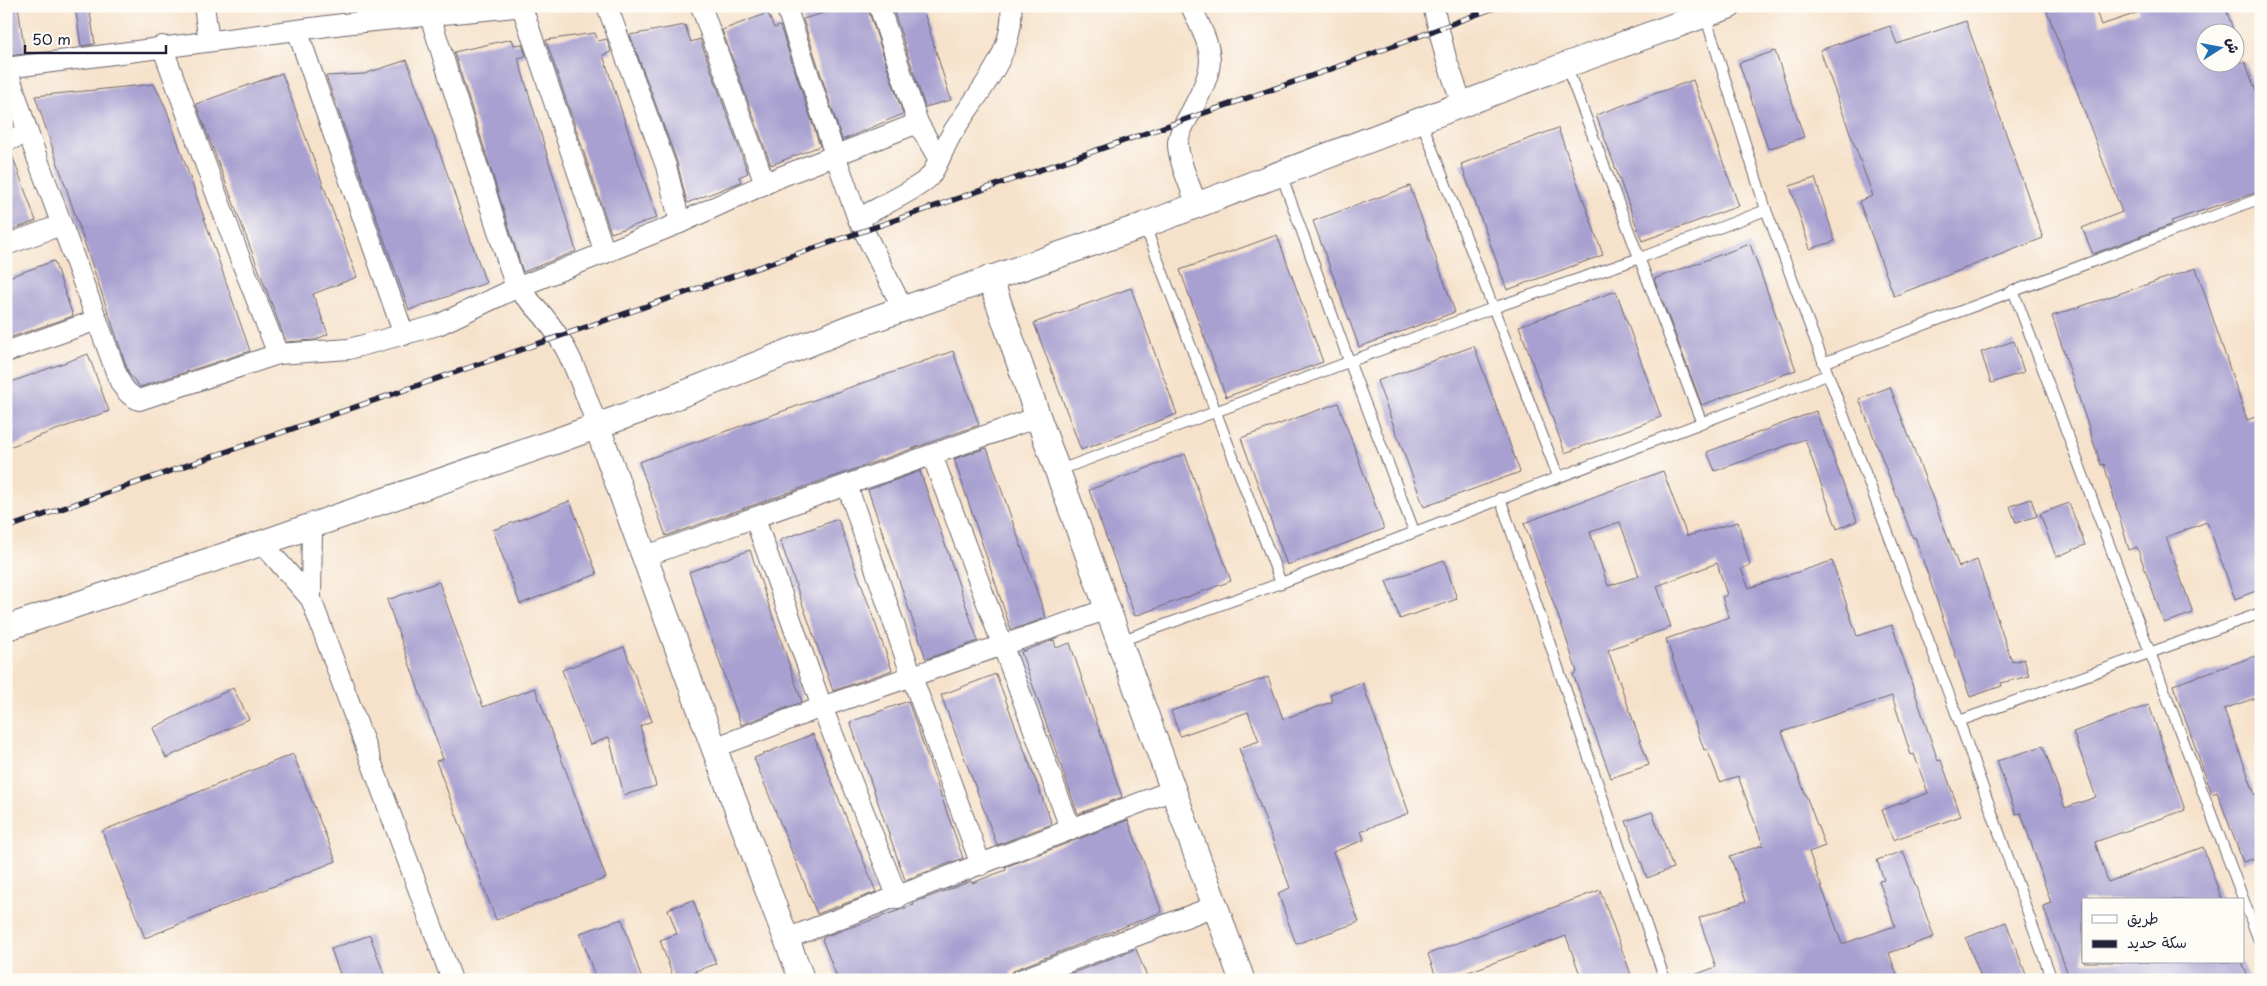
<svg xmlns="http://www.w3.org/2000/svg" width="2267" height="986" font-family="'Playpen Sans','Playpen Sans Arabic',sans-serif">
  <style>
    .building { fill: #a8a0d0; fill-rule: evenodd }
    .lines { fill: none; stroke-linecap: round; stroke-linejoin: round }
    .service-casing { stroke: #6c656d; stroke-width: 12 }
    .minor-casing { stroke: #6c656d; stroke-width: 22 }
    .tertiary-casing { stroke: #6c656d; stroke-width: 27 }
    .service { stroke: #fff; stroke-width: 10 }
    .minor { stroke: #fff; stroke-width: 20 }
    .tertiary { stroke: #fff; stroke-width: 25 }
    .rail-casing { stroke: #22223b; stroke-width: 5.5 }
    .rail { stroke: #fdfcf7; stroke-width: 4; stroke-dasharray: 11; stroke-linecap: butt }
  </style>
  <rect width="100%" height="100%" fill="#fdfcf7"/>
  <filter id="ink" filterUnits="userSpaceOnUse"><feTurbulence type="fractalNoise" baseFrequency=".02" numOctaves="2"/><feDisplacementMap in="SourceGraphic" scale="10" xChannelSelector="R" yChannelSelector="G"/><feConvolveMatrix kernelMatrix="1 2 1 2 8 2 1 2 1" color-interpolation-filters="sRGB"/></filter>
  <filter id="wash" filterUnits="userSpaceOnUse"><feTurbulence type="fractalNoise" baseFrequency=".0096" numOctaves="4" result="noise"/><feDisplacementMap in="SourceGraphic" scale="20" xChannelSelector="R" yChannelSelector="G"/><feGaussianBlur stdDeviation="1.12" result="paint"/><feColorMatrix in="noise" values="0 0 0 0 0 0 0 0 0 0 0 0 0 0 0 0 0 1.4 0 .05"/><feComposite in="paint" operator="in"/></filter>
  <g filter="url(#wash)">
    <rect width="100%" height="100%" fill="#f6e2cb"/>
    <g id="blocks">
      <g class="building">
        <path d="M6,6H18L25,54L9,56L6,35Z"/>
        <path d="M75,6H89L95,44L81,46Z"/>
        <path d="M847,6H867L903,114L842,140L803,19Z"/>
        <path d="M892,6H922L951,100L925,107Z"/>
        <path d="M2045,6H2094L2101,25L2140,12L2138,6H2225L2234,32H2204V62H2245L2261,105V191L2171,221L2173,224L2093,254L2082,228L2122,212Z"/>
        <path d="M768,13L774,28L780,26L820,146L771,165L722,30Z"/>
        <path d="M1966,21L2043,238L1894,296L1859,201L1873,196L1820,50L1890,26L1897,44Z"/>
        <path d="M685,25L691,42L700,39L748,173L739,177L741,182L687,203L677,162L630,35Z"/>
        <path d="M595,33L598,41L607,39L611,52L603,55L657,218L611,233L546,40Z"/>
        <path d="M512,39L514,45L522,44L526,56L518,58L576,251L523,272L454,52Z"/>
        <path d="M1775,51L1804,137L1768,149L1739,63Z"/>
        <path d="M407,60L486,283L409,310L326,76L364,74Z"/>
        <path d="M282,73L357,277L313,294L328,334L315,340L286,342L196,104Z"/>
        <path d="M1693,80L1739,206L1642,241L1596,115Z"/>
        <path d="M154,84L166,108L250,351L140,387L129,374L35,96Z"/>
        <path d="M1558,128L1603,255L1507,290L1461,164Z"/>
        <path d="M11,152L36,221L6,232V153Z"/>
        <path d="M1815,178L1835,241L1810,249L1790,186Z"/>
        <path d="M1410,186L1455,312L1359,347L1313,221Z"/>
        <path d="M1277,235L1323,362L1226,397L1180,270Z"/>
        <path d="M1750,244L1796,370L1702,405L1654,279Z"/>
        <path d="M54,261L73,316L6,339V278Z"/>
        <path d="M2196,268L2247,420L2261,415V589L2235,599L2207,522L2166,537L2193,613L2164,623L2137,547L2129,550L2104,464L2101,465L2052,316Z"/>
        <path d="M1131,288L1177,414L1081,450L1034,323Z"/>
        <path d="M1616,291L1661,417L1565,453L1519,326Z"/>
        <path d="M2014,341L2024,372L1991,383L1981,352Z"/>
        <path d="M1474,346L1520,472L1424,507L1377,381Z"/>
        <path d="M953,351L979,425L666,536L639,462Z"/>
        <path d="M88,354L109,411L6,448V384Z"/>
        <path d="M1890,387L1959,567L1977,560L2012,662L2024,659L2029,676L2001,683L2002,686L1970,697L1915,537L1913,538L1859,399Z"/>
        <path d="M1338,403L1384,529L1287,565L1241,438Z"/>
        <path d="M1816,411L1857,521L1837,529L1805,439L1715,471L1707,452Z"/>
        <path d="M987,448L1046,618L1011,630L954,459Z"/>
        <path d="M1185,454L1231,581L1135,616L1089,490Z"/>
        <path d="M920,471L978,641L926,659L868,490Z"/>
        <path d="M1663,471L1687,536L1738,522L1750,565L1741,569L1749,588L1832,561L1857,636L1892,625L1938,761L1941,760L1961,816L1893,840L1882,810L1928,793L1914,754L1911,755L1892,696L1782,732L1825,846L1809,852L1842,944L1895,926L1879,881L1884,880L1877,860L1903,851L1934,937L1889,953L1899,980H1686V978L1716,967L1699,918L1746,901L1730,856L1763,845L1738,776L1720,782L1707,749L1704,750L1666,639L1729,617L1722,597L1727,595L1717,563L1657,586L1671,627L1608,650L1649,765L1611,778L1573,674L1577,672L1564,632L1524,523ZM1620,522L1639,576L1608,586L1590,532Z"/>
        <path d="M2031,499L2037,516L2016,523L2010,506Z"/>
        <path d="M570,501L597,574L520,604L493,530Z"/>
        <path d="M2069,503L2085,545L2056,557L2040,514Z"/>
        <path d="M838,519L892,670L833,691L780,540Z"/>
        <path d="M750,550L802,702L741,725L689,572Z"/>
        <path d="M1444,560L1457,599L1400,619L1386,581Z"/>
        <path d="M439,582L483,707L535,688L606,878L496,920L436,761L443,759L387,600Z"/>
        <path d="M1054,640L1056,648L1070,643L1122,797L1078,814L1021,652Z"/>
        <path d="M624,647L652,721L640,726L656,786L624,795L609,737L590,745L562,670Z"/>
        <path d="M2261,654V696L2224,709L2255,795L2261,793V856L2243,862L2217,792L2212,794L2173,685Z"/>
        <path d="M996,674L1052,824L997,845L941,695Z"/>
        <path d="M1268,677L1283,719L1332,702L1330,694L1362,682L1409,813L1361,831L1364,840L1333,852L1359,922L1296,944L1278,893L1290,888L1239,748L1259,741L1248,712L1180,736L1171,711Z"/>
        <path d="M233,688L249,719L166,758L153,728Z"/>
        <path d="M908,701L963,858L905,880L850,722Z"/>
        <path d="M2149,705L2185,810L2095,842L2108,882L2203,847L2222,900H2083V962H2242L2249,980H2070L2043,906L2051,903L2021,813L2016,814L1997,761L2043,746L2065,808L2096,797L2073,732Z"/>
        <path d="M813,734L876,892L817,914L754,758Z"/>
        <path d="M293,754L336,861L145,938L102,831Z"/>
        <path d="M1652,812L1673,868L1647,878L1626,821Z"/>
        <path d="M1128,820L1162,912L1016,969L1011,973L1008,980H838L822,939L826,936L914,905L913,903L971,881L972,883L1006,870L1005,867Z"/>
        <path d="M1600,890L1633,980H1582L1566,936L1447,980H1437L1428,954Z"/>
        <path d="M693,900L716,964L695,971L698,980H674L660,940L677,934L668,909Z"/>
        <path d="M622,919L642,980H596L580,933Z"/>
        <path d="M2006,922L2028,980H1982L1966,938Z"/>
        <path d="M370,935L386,980H342L331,949Z"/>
        <path d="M1136,949L1148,980H1054Z"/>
      </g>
    </g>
  </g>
  <g filter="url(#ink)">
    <use href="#blocks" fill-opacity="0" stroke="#6c656d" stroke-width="1"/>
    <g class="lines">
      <g class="service-casing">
        <g id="service">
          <path d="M1705,15L1766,210L1959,721L2052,980"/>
          <path d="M1566,65L1701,421"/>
          <path d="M1421,120L1558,476"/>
          <path d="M1281,174L1349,361L1414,531"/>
          <path d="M1145,226L1281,583"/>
          <path d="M2013,290L2261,946"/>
          <path d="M1823,363L2261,198"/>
          <path d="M1057,471L1493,308L1640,258L1766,210"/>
          <path d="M1500,498L1665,980"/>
          <path d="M1120,641L1281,583L1827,375"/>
          <path d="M1959,721L2261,613"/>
        </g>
      </g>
      <g class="minor-casing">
        <g id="minor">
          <path d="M204,6L209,41"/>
          <path d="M607,6L666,166L680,223"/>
          <path d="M701,6L765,184"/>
          <path d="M786,6L835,155L858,219L903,309"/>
          <path d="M879,6L918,123L938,158"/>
          <path d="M1191,6C1214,56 1218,60 1192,110C1187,120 1179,131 1178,142C1177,158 1191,188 1197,205"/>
          <path d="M1433,6L1446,58L1462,104"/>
          <path d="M522,7L605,253"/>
          <path d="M430,16L516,288C563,328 577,370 597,426"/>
          <path d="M297,30L404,335"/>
          <path d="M162,46L238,253L278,354"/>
          <path d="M6,68L343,24L525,6"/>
          <path d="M7,68L28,133L111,358C117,375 121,393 139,400L278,354L349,349L438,325L516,288L680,223L780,177L918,123"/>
          <path d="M6,141L28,133"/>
          <path d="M858,219C873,210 922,187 930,176C938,166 945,144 953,132C976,94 1016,54 1011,6"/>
          <path d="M6,245L61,225"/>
          <path d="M6,352L97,320"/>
          <path d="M932,455L1071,830"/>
          <path d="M847,485L912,677L981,865"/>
          <path d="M755,519L822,707L898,898"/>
          <path d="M262,543L311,599L452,980"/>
          <path d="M646,556L1038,417"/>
          <path d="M311,599L312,526"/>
          <path d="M714,748L822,707L1108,609"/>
          <path d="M786,939L1173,790"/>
          <path d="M1020,980L1215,906"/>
        </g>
      </g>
      <g class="tertiary-casing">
        <g id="tertiary">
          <path d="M990,278L1038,417L1242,980"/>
          <path d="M597,426L714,748L802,980"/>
          <path d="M6,628L262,543L559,440L655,405L851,327L1145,225L1566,65L1729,6"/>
        </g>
      </g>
      <use href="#service" class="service"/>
      <use href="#minor" class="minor"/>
      <use href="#tertiary" class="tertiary"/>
      <g class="rail-casing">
        <path id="rail" d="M6,528L1337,67L1499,6"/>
      </g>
      <use href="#rail" class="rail"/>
    </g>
  </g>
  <rect width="2267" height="986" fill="none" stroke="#fdfcf7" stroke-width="25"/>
  <rect x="2082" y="898" width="162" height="65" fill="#fdfcf7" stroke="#a5a5ac"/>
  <rect x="2092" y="915" width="25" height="8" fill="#ffffff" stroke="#a5a5ac"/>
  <text x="2127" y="924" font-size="15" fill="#22223b">طريق</text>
  <rect x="2092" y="940" width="25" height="8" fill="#22223b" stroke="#a5a5ac"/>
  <text x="2127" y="948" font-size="15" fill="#22223b">سكة حديد</text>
  <g transform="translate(2220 48) rotate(79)"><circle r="24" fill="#fdfcf7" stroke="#a5a5ac"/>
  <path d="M0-4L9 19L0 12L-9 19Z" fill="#1f6fb2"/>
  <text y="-8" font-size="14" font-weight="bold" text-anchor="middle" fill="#22223b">ش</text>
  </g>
  <path d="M25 45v8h141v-8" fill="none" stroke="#22223b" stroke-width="2.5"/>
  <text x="32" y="45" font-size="15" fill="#22223b" stroke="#fdfcf7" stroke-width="4" paint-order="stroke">50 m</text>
</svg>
